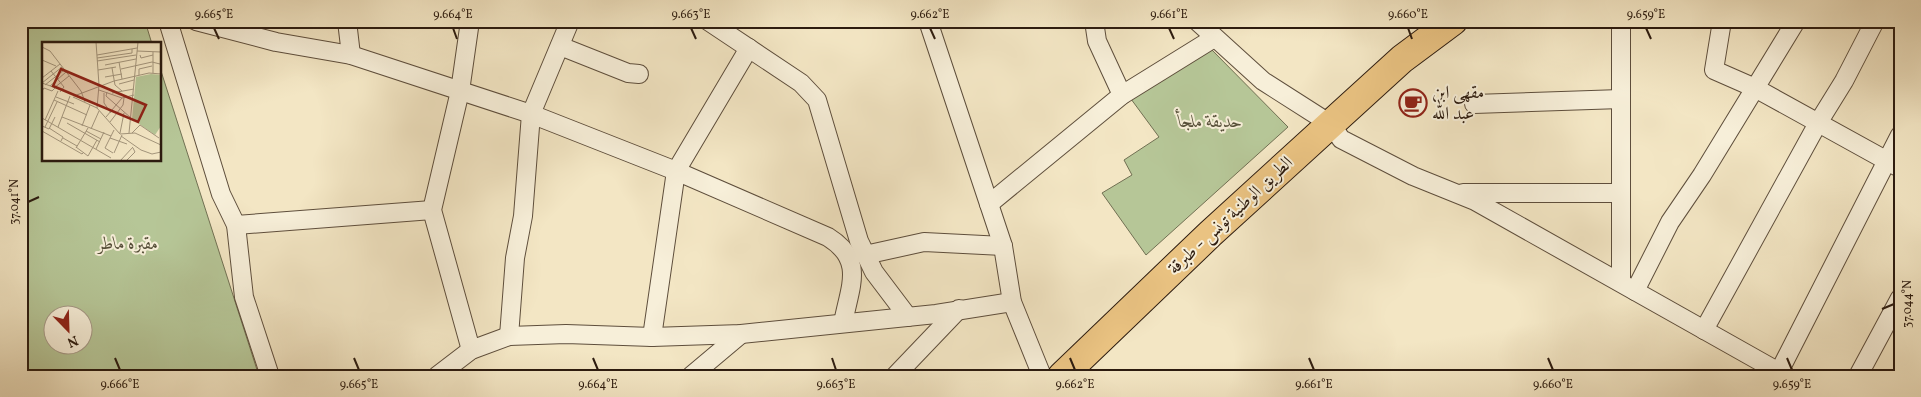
<svg xmlns="http://www.w3.org/2000/svg" width="1921" height="397" font-family="Vollkorn,Amiri,serif">
  <style>
    .green { fill: #b6c697; stroke: #717053; fill-rule: evenodd }
    .lines { fill: none; stroke-linecap: round; stroke-linejoin: round }
    .street-casing { stroke: #5e4e3c; stroke-width: 20 }
    .primary-casing { stroke: #2c1b0f; stroke-width: 30 }
    .street { stroke: #f7efd9; stroke-width: 18 }
    .primary { stroke: #eac382; stroke-width: 28 }
    .ticks { fill: none; stroke: #2c1b0f; stroke-width: 2 }
    .labels { text-anchor: middle; dominant-baseline: central; stroke-width: 4; stroke-linejoin: round; paint-order: stroke }
    .poi-label { font-size: 18px; fill: #2c1b0f; stroke: #f7efd9; text-anchor: start }
    .park-label { font-size: 18px; font-style: italic; fill: #554e38; stroke: #f7efd9 }
    .street-label { font-size: 18px; fill: #2c1b0f; stroke: #f7efd9 }
    .inset-road { fill: none; stroke: #a3957c; stroke-width: 1 }
    .view { fill: #8f2418; fill-opacity: 0.15; stroke: #8f2418; stroke-width: 2.5 }
    .inset-edge { fill: none; stroke: #2c1b0f; stroke-width: 2.5 }
    .neatline { fill: none; stroke: #2c1b0f; stroke-width: 2 }
    .ticks-label { font-size: 12px; text-anchor: middle; fill: #2c1b0f }
  </style>
  <rect width="100%" height="100%" fill="#f3e6c4"/>
  <filter id="stains"><feTurbulence type="fractalNoise" baseFrequency=".004" numOctaves="4"/><feColorMatrix values="0 0 0 0 .2 0 0 0 0 .09 0 0 0 0 .02 0 0 0 .5 -.17"/></filter>
  <radialGradient id="worn" r=".72"><stop offset=".6" stop-color="#630" stop-opacity="0"/><stop offset="1" stop-color="#630" stop-opacity=".3"/></radialGradient>
  <g class="green">
    <path d="M21,21H145L152,44H44V160H160V68L259,376H21ZM52,314H82V344H52Z"/>
    <path d="M1211,49L1288,127L1146,255L1102,193L1132,175L1124,160L1159,137L1131,99Z"/>
  </g>
  <g class="lines">
    <g class="street-casing">
      <g id="street">
        <path d="M168,21L221,194L236,225L244,297L270,376"/>
        <path d="M196,21L276,42L351,55L531,114L676,171L828,237C865,260 850,286 843,323"/>
        <path d="M347,21L351,55"/>
        <path d="M470,21L460,91L432,210L471,350"/>
        <path d="M708,21L801,83L817,100L859,241L874,272L908,317"/>
        <path d="M928,21L1003,246L1012,302L1042,376"/>
        <path d="M1094,21L1097,41L1122,95"/>
        <path d="M1197,21L1263,81L1332,125L1341,139L1413,176L1475,201L1786,376"/>
        <path d="M1621,21V282"/>
        <path d="M1722,21L1714,70L1755,88L1900,168"/>
        <path d="M560,46L628,73L639,74"/>
        <path d="M1474,104L1621,99"/>
        <path d="M1463,193H1620"/>
        <path d="M989,204L1122,95L1214,38"/>
        <path d="M236,225L432,210"/>
        <path d="M865,255L924,242L1003,246"/>
        <path d="M1635,291L1670,222L1702,175L1796,21"/>
        <path d="M1704,330L1818,123L1844,81L1875,21"/>
        <path d="M509,336L515,258L523,216L531,114L570,21"/>
        <path d="M652,337L676,171L749,48"/>
        <path d="M1779,372L1900,135"/>
        <path d="M437,376L471,350L509,336L566,334L652,337L741,334L936,314L1012,302"/>
        <path d="M691,376L741,334"/>
        <path d="M895,376L959,309"/>
        <path d="M1858,376L1900,298"/>
      </g>
    </g>
    <g class="primary-casing">
      <path id="primary" d="M1062,376L1210,234L1402,59L1453,21"/>
    </g>
    <use href="#street" class="street"/>
    <use href="#primary" class="primary"/>
  </g>
  <path class="ticks" d="M214,28L219,39M453,28L457,39M691,28L696,39M930,28L935,39M1169,28L1174,39M1408,28L1412,39M1646,28L1651,39M28,202L39,197M1882,309L1894,304M115,358L120,370M354,358L359,370M593,358L598,370M832,358L836,370M1070,358L1075,370M1309,358L1314,370M1548,358L1553,370M1787,358L1792,370"/>
  <defs>
    <g id="cafe-ring" transform="scale(1.4375)"><circle r="9.5" fill="#f7efd9" stroke="#8f2418" stroke-width="1.5"/><path d="M-5.5-4.5H6V0H3Q3 3.5 0 3.5H-2.5Q-5.5 3.5-5.5 0ZM3-3.2v2h1.7v-2ZM-6 4.5H4V6H-6Z" fill="#8f2418"/></g>
  </defs>
  <g fill-rule="evenodd">
    <use href="#cafe-ring" x="1413" y="103"/>
  </g>
  <g class="labels">
    <g class="poi-label">
      <text x="1432" y="93">مقهى ابن<tspan x="1432" dy="21">عبد الله</tspan></text>
    </g>
    <g class="park-label">
      <text x="1210" y="122">حديقة ملجأ</text>
      <text x="128" y="244">مقبرة ماطر</text>
    </g>
    <g class="street-label">
      <text transform="translate(1231 216) rotate(-43)">الطريق الوطنية تونس - طبرقة</text>
    </g>
  </g>
  <g transform="translate(42 42)">
    <rect width="119" height="119" fill="#f3e6c4"/>
    <path d="M109,32L119,33V84L113,93L90,77L94,35Z" fill="#b6c697"/>
    <path class="inset-road" d="M54,0L57,43L55,66M0,5L8,9L39,49L43,60M95,9L119,10M55,13L95,6M98,13L99,16L111,13M55,16L90,11V7M0,18L14,24M55,19L94,13M77,20L80,37M63,23L94,17M70,26L73,43L80,49M79,27L110,20L118,22M56,28L74,25M9,29L22,45L18,50M111,31V10M97,33V27L110,24M63,35L80,32M0,36L18,22M0,41L20,25M0,41L31,52M77,42L92,38M3,43L22,28M8,44L24,30M12,46L27,34M57,48L80,56L92,53M0,49L2,46L10,49L13,46M65,50L64,54L89,76M62,51V61L69,71M70,51L92,47M32,54L72,39L107,31L119,32M14,55L32,62M31,55L55,66L78,92L93,91L119,103M12,58L45,73M20,75L69,94M64,75L80,56M0,76L69,116M3,78L16,49M68,80L81,63L82,56M25,81L58,100M0,84L7,87L13,75M40,84L48,63M3,85L15,60M16,85L28,54M7,86L21,95L19,99M49,87L57,69M0,89L40,112L42,110M44,89L59,97M78,91L82,71M87,91L96,0M90,91L98,83L117,96M79,94L99,108L110,112L119,110M21,96L35,104M68,96L85,102M34,105L46,114L55,98M34,106L46,86M54,107L62,90M71,111L63,106L72,88M72,111L80,93M78,119L91,105M84,119L93,110L91,106"/>
    <path class="view" d="M19,27L104,63L96,80L11,44Z"/>
    <rect width="119" height="119" class="inset-edge"/>
  </g>
  <rect width="1921" height="397" fill="none" stroke="#f3e6c4" stroke-width="55"/>
  <g transform="translate(68 330) rotate(157)"><circle r="24" fill="#f7efd9" stroke="#a69a88"/>
  <path d="M0-4L9 19L0 12L-9 19Z" fill="#8f2418"/>
  <text y="-8" font-size="14" font-weight="bold" text-anchor="middle" fill="#2c1b0f">N</text>
  </g>
  <rect x="28" y="28" width="1866" height="342" class="neatline"/>
  <g class="ticks-label">
    <text x="214" y="18">9.665°E</text>
    <text x="453" y="18">9.664°E</text>
    <text x="691" y="18">9.663°E</text>
    <text x="930" y="18">9.662°E</text>
    <text x="1169" y="18">9.661°E</text>
    <text x="1408" y="18">9.660°E</text>
    <text x="1646" y="18">9.659°E</text>
    <text transform="translate(14 202) rotate(-90)" y="4">37.041°N</text>
    <text transform="translate(1907 304) rotate(-90)" y="4">37.044°N</text>
    <text x="120" y="388">9.666°E</text>
    <text x="359" y="388">9.665°E</text>
    <text x="598" y="388">9.664°E</text>
    <text x="836" y="388">9.663°E</text>
    <text x="1075" y="388">9.662°E</text>
    <text x="1314" y="388">9.661°E</text>
    <text x="1553" y="388">9.660°E</text>
    <text x="1792" y="388">9.659°E</text>
  </g>
  <rect width="100%" height="100%" filter="url(#stains)"/>
  <rect width="100%" height="100%" fill="url(#worn)"/>
</svg>
